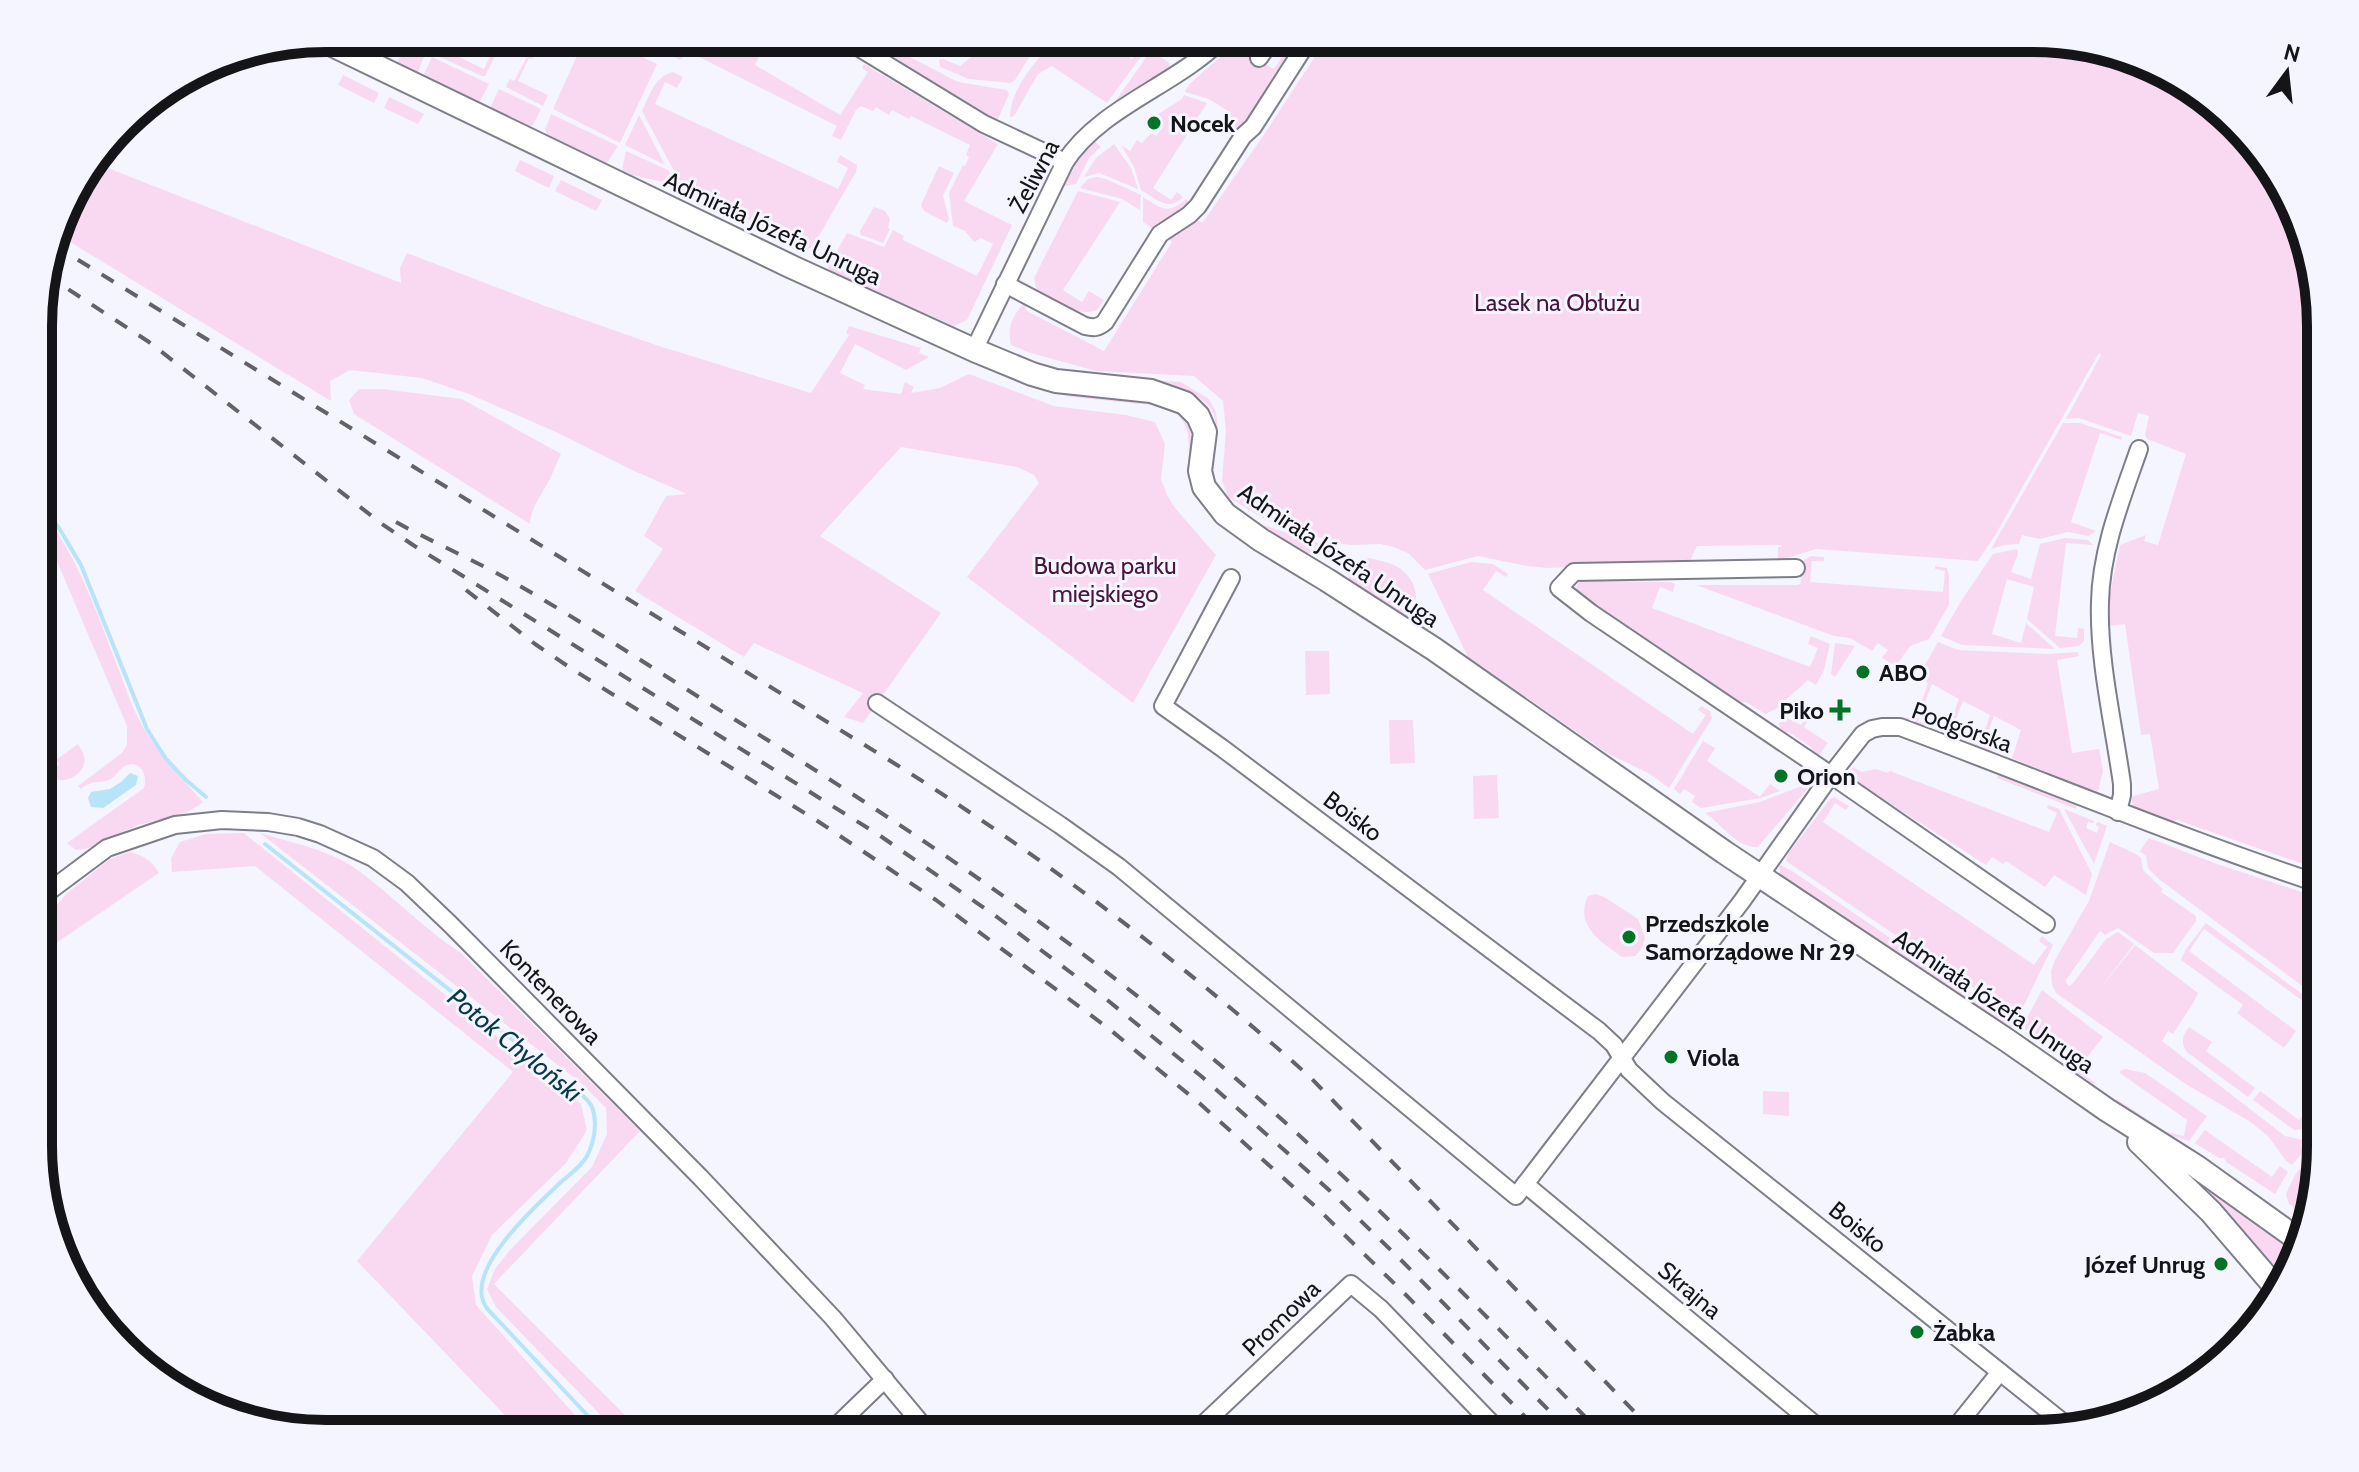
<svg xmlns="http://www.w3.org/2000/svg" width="2359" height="1472" font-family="Cabin,sans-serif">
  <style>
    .green { fill: #f9d9f1 }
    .water { fill: #b7e4f9 }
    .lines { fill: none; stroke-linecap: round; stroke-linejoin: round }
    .stream { stroke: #b7e4f9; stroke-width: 4 }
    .street-casing { stroke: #7d7e88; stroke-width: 20 }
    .secondary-casing { stroke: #7d7e88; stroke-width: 26 }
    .street { stroke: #fff; stroke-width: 16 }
    .secondary { stroke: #fff; stroke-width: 22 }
    .rail { stroke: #626268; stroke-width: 4; stroke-dasharray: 14 14; stroke-linecap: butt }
    .poi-dot { fill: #047326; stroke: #f4f5fe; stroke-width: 3 }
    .labels { text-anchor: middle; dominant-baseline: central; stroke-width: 6; stroke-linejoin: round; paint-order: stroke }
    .poi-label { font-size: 24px; font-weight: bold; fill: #151519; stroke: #f4f5fe; text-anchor: start }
    .street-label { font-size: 24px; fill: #151519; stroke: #f4f5fe }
    .park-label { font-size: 24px; fill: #481440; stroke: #f4f5fe }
    .water-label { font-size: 26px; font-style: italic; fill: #05384a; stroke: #f4f5fe }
    .rim { fill: none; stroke: #151519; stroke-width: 10 }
  </style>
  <rect width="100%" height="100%" fill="#f4f5fe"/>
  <g class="green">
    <path d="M499,38H504L485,76H482L433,54L436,46L484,69Z"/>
    <path d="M537,38H543L532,59L529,58L518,81L548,95L543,106L506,87L510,79L514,81Z"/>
    <path d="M585,38H603L657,64L620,143L553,109Z"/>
    <path d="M678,38H729L759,57L755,65L840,115L868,72L862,68L864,64L998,144L964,201L1012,225L967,320L954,326L831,272L828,267L847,233L884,247L893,230L904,236L903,240L977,276L993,244L981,238L974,242L965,231L953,226L949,193L963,165L965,166L969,157L966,155L970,145L911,116L909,119L892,110L889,115L876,107L873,111L861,106L856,110L841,140L832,136L837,126L689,52L680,60L670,55Z"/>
    <path d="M860,38L877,40L958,82L1007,90L1009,94L997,121L994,120L947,95Z"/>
    <path d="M950,38H1016L1030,56L1015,80L1010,83L969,79L940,67L939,60L943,59L960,66L973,56L987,57L986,51L977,47Z"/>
    <path d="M1056,38H1120L1114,48L1132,59L1138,51L1143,54L1107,103L1052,66L1038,74L1014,116L1010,117C1010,89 1038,58 1056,38Z"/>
    <path d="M1167,38H1173L1160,57L1170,63L1169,67L1112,106L1152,49L1158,52Z"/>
    <path d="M1240,38H1253L1244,51L1274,69L1287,49L1293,53L1242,129H1239L1232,126L1228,111L1209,99L1185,92C1190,78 1227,55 1240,38Z"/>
    <path d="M1319,38H2034L2125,53L2193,86L2282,181L2320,306V870L2177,820L2171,823L2135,809L2131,800L2133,796L2159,789L2150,734L2141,735L2125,624L2110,626L2109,599L2120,545L2146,535L2144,541L2158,545L2186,454L2147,439L2145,435L2149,416L2138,413L2131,436L2079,418L2066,419L2101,355L2099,353L1994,537L1978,561L1816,549L1778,561V547H1782L1781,545L1697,546L1689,563L1547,568L1527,566L1478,556L1425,570L1408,553L1394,547L1380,544L1351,545L1336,543L1266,520L1228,497L1222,480L1226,431L1223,401L1194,376L1096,371L1031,353L1011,345C1007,324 1012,319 1024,302L1027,311L1104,351L1172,242L1167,238L1193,220L1203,222L1263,136L1314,58L1316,43Z"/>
    <path d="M405,44L425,54L417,75L400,67L397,63Z"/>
    <path d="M432,57L489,84L479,103L425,79L423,76Z"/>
    <path d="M673,72L683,77L677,88L665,82L655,104L838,189L848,168L837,162L840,155L857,165L856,172L813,246L808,249L711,201L712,197L703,193L701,197L683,188L642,111C649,96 655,76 673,72Z"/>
    <path d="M343,75L379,93L374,103L338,85Z"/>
    <path d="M499,89L541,109L533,125L528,127L492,110L491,106Z"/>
    <path d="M1184,95L1207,103L1153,188L1171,200L1177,192L1183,197C1169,212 1156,199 1141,190L1134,167L1121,145L1130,151L1137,140L1142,143L1151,133L1156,136L1163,127L1152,118L1182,99Z"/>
    <path d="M389,97L424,114L418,124L384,108Z"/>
    <path d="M551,114L618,146L605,166L550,140L545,130Z"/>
    <path d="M639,115L665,165L625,145Z"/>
    <path d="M1093,140L1101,147L1089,158L1076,184L1064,186L1081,154Z"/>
    <path d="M1114,144L1131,168L1138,189L1099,173L1084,177L1096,158Z"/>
    <path d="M626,151L668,170L674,180L672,184L632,175L622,170Z"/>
    <path d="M520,160L554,176L549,188L515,171Z"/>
    <path d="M95,163L401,283L400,268L407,253L545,306L656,345L811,393L849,335L846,333L849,326L921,348L919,353L929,357L906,370L855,344L840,373L865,385L863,389L901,394L905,382L914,387L911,393L940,388L969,374L1054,406L1126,415L1155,422L1165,444L1161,479L1167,495L1175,508L1216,555L1133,703L967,577L1039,483L1034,475L1017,467L901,447L820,536L941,613L863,723L844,717L863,693L754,643L744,657L635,591L663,549L644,536L666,496L687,494L632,470L558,433L469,394L422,378L350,370L330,381L331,401L57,234L68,198Z"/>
    <path d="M939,166L954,173L943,196L949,219L947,223L924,211L921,205Z"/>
    <path d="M1097,177L1106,179L1141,195L1140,210L1122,199L1080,188L1088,179Z"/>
    <path d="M561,180L602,200L596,211L555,191Z"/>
    <path d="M1078,191L1120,202L1063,290L1082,302L1089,291L1104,300L1097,310C1075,318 1056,301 1037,291L1034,278Z"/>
    <path d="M1143,197C1162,209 1168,215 1186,199L1190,203L1186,207L1152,228L1143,222Z"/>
    <path d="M874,207L885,211L890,219L888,228L890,229L883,243L861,235L860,231Z"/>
    <path d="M977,362L1164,404C1188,420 1192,425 1193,453H1189C1189,428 1186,416 1161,406L1072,397L1041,390L972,363Z"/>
    <path d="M1095,376L1181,382L1209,399L1216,412L1218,431L1214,459L1210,458C1212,447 1217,432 1215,420C1211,382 1124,380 1095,376Z"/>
    <path d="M359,389H383L462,399L561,454C556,464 552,476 546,486C539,499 531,508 530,524L354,414L349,400Z"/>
    <path d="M2063,423H2080L2122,437L2121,440L2100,433L2071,522L2096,531L2088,536L2068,532L2040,539L2022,535L2019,544L2005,545L1991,549Z"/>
    <path d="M40,508C77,555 97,612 118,668C124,683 129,699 136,714C153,748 178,774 203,802C184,818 159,818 136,826C115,833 99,849 76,850L67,843L144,788C148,776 141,759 125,766C119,769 116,776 111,779C99,785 94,778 81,789L78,786L122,753L127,745V726L59,566L40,532Z"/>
    <path d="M1237,512L1263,525L1342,551L1331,553H1299Z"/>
    <path d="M2065,538L2088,540L2093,545L2066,543L2055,636L2077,638L2078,628L2084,629V641L2079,646L2060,648L2027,619L2034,587L2007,579L1992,634L2021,643L2026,623L2055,649L1962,645L1941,636L1961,601L1993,554L2017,549L2018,554L2011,572L2031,579L2040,544Z"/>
    <path d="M1811,556L1824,557V561H1812L1810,582L1943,592L1945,571L1935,569V566L1947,568L1949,575V605L1929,639L1910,646L1896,666L1882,658L1888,650L1878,643L1872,651L1850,638L1834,636L1696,585H1798L1801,583C1800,569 1797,563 1811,556Z"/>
    <path d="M1369,558C1382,561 1396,563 1405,573C1418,584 1421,609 1406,618L1352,586C1343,569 1353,561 1369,558Z"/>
    <path d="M1471,562L1493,564L1508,574L1506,577L1496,571L1483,590L1693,734L1706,715L1698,710L1701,706L1710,711L1712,718L1669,788L1650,774L1607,753L1468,657L1428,574Z"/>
    <path d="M1583,581L1671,582L1675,584L1673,592L1660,587L1652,608L1810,667L1818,648L1808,644L1811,636L1830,644L1824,670L1816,685L1808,680L1776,709L1765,714L1746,702H1740L1577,592L1576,589L1578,582Z"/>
    <path d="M1938,642L1958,650L2048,654L2078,652L2079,656L2057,660L2072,753L2099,749L2103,771L2098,791L2085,788L2012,758L2021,730L1994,716L1983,746L1993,751L1990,753L1971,747L1970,742L1980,745L1990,715L1963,701L1950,734L1960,738L1954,741L1938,734L1937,729L1947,732L1959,699L1932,684L1918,721L1928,725L1923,728L1907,722L1905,717L1915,720L1928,683L1918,677Z"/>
    <path d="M1835,643L1855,646L1835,677L1831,674Z"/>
    <path d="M1305,651H1329L1330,694L1306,695Z"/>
    <path d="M1785,717L1801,725L1807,717L1809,719L1804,727L1828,743L1818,756L1813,752L1811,747L1789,732L1783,734L1780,730L1779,723Z"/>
    <path d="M1389,720H1413L1415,763L1390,764Z"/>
    <path d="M1703,741L1715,748L1707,761L1760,797L1770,784L1780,791L1761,798L1701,808L1692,802L1695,796L1684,789L1680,794L1674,789Z"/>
    <path d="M78,744C80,748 83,751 84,756C88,769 72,782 59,780C58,779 48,774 47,774L59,765L57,759Z"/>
    <path d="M1853,767L1862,772L1876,769L1888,773L1890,771L2049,832L2057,813L2047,808L2048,805L2059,809L2092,874L2086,895L2054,875L2045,887L2006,861L2003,864L1992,857L1986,865L1886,801L1863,789L1853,780L1851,772Z"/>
    <path d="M1998,773L2077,803L2076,809L1997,778Z"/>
    <path d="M1497,775L1499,818L1474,819L1473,776Z"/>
    <path d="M1807,784L1809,787L1758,847C1736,848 1722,824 1705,813L1760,802Z"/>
    <path d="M1834,797L1849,806L1846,810L1835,803L1823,822L2034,965L2047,947L2039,941L2042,936L2053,945L2018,1018L1786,861L1788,854L1830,799Z"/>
    <path d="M2064,809L2094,821L2093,823L2088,822L2086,828L2097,833L2099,827L2096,825L2097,822L2107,826L2094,864Z"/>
    <path d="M244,833L581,1104L587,1130L566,1163L492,1235L472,1276L476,1305L592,1434H523L357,1261L513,1072L255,866L172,872L171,858L180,842L206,834Z"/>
    <path d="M260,833C293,843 331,850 359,871C394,897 424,929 461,953L640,1131L494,1284L644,1434H619L496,1307L487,1289L495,1269L510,1250L592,1167L607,1134L606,1108L581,1083Z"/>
    <path d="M2149,838L2217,864L2320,898V999L2160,880L2148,868L2146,856L2140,851Z"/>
    <path d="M2110,842L2138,855L2141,858L2143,870L2163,889L2161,892L2196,916V921L2173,953H2154L2118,928L2105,935L2100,931L2066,980L2067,984L2070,986L2074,982L2106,939L2118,932L2134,944L2100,989L2135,945L2198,993L2195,1000L2173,1034L2168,1031L2162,1041L2285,1136L2304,1140L2320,1124V1132L2292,1165L2286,1161L2268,1136L2249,1121L2184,1083L2056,993L2052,985L2051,971L2055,960L2089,901Z"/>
    <path d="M130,852C143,855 152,861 159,873L40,954V926L66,894L110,859Z"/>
    <path d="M1779,864L1792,871L2011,1020L2012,1027L2010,1029L1784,879L1780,874Z"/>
    <path d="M1596,894L1604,897L1638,919L1645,938L1642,948L1635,956L1622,957C1601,942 1574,925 1588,896Z"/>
    <path d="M2206,923L2317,1005L2315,1010L2204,929L2189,951L2296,1031L2284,1048L2237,1013L2243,1005L2181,960L2186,949Z"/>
    <path d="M2042,990L2103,1037L2078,1069L2095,1083L2093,1084L2073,1070L2063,1057L2025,1029L2024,1023Z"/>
    <path d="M2189,1027L2212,1042L2206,1051L2255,1088L2248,1097L2188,1053C2180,1044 2182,1036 2189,1027Z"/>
    <path d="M2125,1069L2145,1073L2207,1116L2189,1141L2165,1134L2116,1100L2117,1099L2166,1132L2184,1136L2187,1120L2120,1073V1071Z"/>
    <path d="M1763,1091L1789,1092V1116L1763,1114Z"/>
    <path d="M2260,1091L2299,1120L2306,1111L2314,1118C2308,1125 2304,1131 2294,1130L2253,1100Z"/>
    <path d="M2205,1130L2272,1177L2280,1166L2288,1172L2275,1194L2226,1162L2224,1158H2219L2195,1143Z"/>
    <path d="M2320,1143V1165L2304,1215L2289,1204L2286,1194L2295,1175Z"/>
    <path d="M2167,1156L2292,1250L2282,1279L2250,1240Z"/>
  </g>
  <path class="water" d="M130,773L138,776L136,785L103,808L91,807L88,798L91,792L110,789L121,782Z"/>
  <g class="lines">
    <g class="stream">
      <path d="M40,503L59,528L81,565L147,729L166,759L186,780L206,797"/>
      <path d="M265,844L575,1089C581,1094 589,1100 592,1107C598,1122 594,1143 587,1156C582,1166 570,1174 561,1182C536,1206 475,1260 482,1297C483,1305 489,1311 495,1317L605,1434"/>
    </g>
    <g class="street-casing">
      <g id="street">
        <path d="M843,38L984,124L1065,162"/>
        <path d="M1259,58L1273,38"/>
        <path d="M1005,284L1085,326C1094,328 1098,328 1105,322L1160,234L1189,215L1198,206L1243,136L1253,127L1310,38"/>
        <path d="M974,350L1065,162C1100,107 1177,85 1223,38"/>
        <path d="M1796,568L1574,572L1559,588L1591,613L1831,775L2046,924"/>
        <path d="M1231,578L1163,706L1222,748L1599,1031L1614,1045L1629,1070L1663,1102L2070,1428"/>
        <path d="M877,703L1060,825L1119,867L1516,1196L1742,901L1831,775L1863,734L1872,729L1882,727H1900C2040,779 2178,837 2320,884"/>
        <path d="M2118,812L2122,795V784C2114,726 2098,660 2100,602C2101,549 2122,498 2139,449"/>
        <path d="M40,898L107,848L175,825L222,820L268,822L298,827L320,834L373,858L407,883L450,924L701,1178L833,1318L930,1434"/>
        <path d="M1525,1184L1825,1433"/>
        <path d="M1951,1433L2000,1372"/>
        <path d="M828,1434L885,1379"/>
        <path d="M1193,1434L1351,1284L1381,1309L1502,1434"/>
      </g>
    </g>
    <g class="secondary-casing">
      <g id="secondary">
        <path d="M320,39L792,267L974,350L1032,374L1056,381L1151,391L1185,403L1198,416L1205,432L1200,471L1204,487L1225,514L1261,540L1327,580L1434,649L1724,852L2008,1041L2107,1110L2197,1167L2296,1238"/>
        <path d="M2139,1142L2211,1212L2278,1290"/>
      </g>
    </g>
    <use href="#street" class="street"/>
    <use href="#secondary" class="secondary"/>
    <g class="rail">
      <path d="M54,245L897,765C1043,857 1182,962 1310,1077L1656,1434"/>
      <path d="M45,274L149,342L382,524L413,545L879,835L997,917L1106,999L1201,1076L1329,1190L1401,1260L1572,1434"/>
      <path d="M396,522C434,543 474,560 511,581C580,620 646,664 713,706C860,797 1005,891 1141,999C1307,1132 1453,1282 1602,1434"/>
      <path d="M466,590L535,644L575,671L819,822L936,900L1108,1028L1198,1102L1317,1208L1405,1294L1542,1434"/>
    </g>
  </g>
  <g class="poi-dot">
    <circle cx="1154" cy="123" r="8"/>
    <circle cx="1863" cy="672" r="8"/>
    <path d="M1836 698h8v8h8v8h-8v8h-8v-8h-8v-8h8z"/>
    <circle cx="1781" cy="776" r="8"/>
    <circle cx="1629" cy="937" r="8"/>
    <circle cx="1671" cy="1057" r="8"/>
    <circle cx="2221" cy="1264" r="8"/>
    <circle cx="1917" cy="1332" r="8"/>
  </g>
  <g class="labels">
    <g class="poi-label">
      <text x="1170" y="123">Nocek</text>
      <text x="1879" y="672">ABO</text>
      <text x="1824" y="710" text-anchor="end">Piko</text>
      <text x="1797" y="776">Orion</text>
      <text x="1645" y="923">Przedszkole<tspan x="1645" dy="28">Samorządowe Nr 29</tspan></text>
      <text x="1687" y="1057">Viola</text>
      <text x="2205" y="1264" text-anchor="end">Józef Unrug</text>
      <text x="1933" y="1332">Żabka</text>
    </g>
    <g class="street-label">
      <text transform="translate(1034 176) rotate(-62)">Żeliwna</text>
      <text transform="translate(773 228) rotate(25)">Admirała Józefa Unruga</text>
      <text transform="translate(1339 555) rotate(34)">Admirała Józefa Unruga</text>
      <text transform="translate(1962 727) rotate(20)">Podgórska</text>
      <text transform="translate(1353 816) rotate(37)">Boisko</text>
      <text transform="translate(551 992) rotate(46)">Kontenerowa</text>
      <text transform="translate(1994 1001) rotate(34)">Admirała Józefa Unruga</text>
      <text transform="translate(1858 1227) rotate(39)">Boisko</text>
      <text transform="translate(1690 1290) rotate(40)">Skrajna</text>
      <text transform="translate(1281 1318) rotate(-44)">Promowa</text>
    </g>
    <g class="park-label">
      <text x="1557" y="302">Lasek na Obłużu</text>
      <text x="1105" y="565">Budowa parku<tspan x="1105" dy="28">miejskiego</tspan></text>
    </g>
    <g class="water-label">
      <text transform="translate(515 1045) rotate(39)">Potok Chyloński</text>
    </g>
  </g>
  <path d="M0 0H2359V1472H0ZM326 52H2033A274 274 0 0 1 2307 326V1146A274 274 0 0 1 2033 1420H326A274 274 0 0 1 52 1146V326A274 274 0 0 1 326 52Z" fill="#f4f5fe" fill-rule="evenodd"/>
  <path class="rim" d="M326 52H2033A274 274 0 0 1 2307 326V1146A274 274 0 0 1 2033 1420H326A274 274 0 0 1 52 1146V326A274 274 0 0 1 326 52Z"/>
  <g transform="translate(2287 72) rotate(15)" stroke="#f4f5fe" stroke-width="6" paint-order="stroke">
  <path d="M0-6L14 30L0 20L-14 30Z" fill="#151519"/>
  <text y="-12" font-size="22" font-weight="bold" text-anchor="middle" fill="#151519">N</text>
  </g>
</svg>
